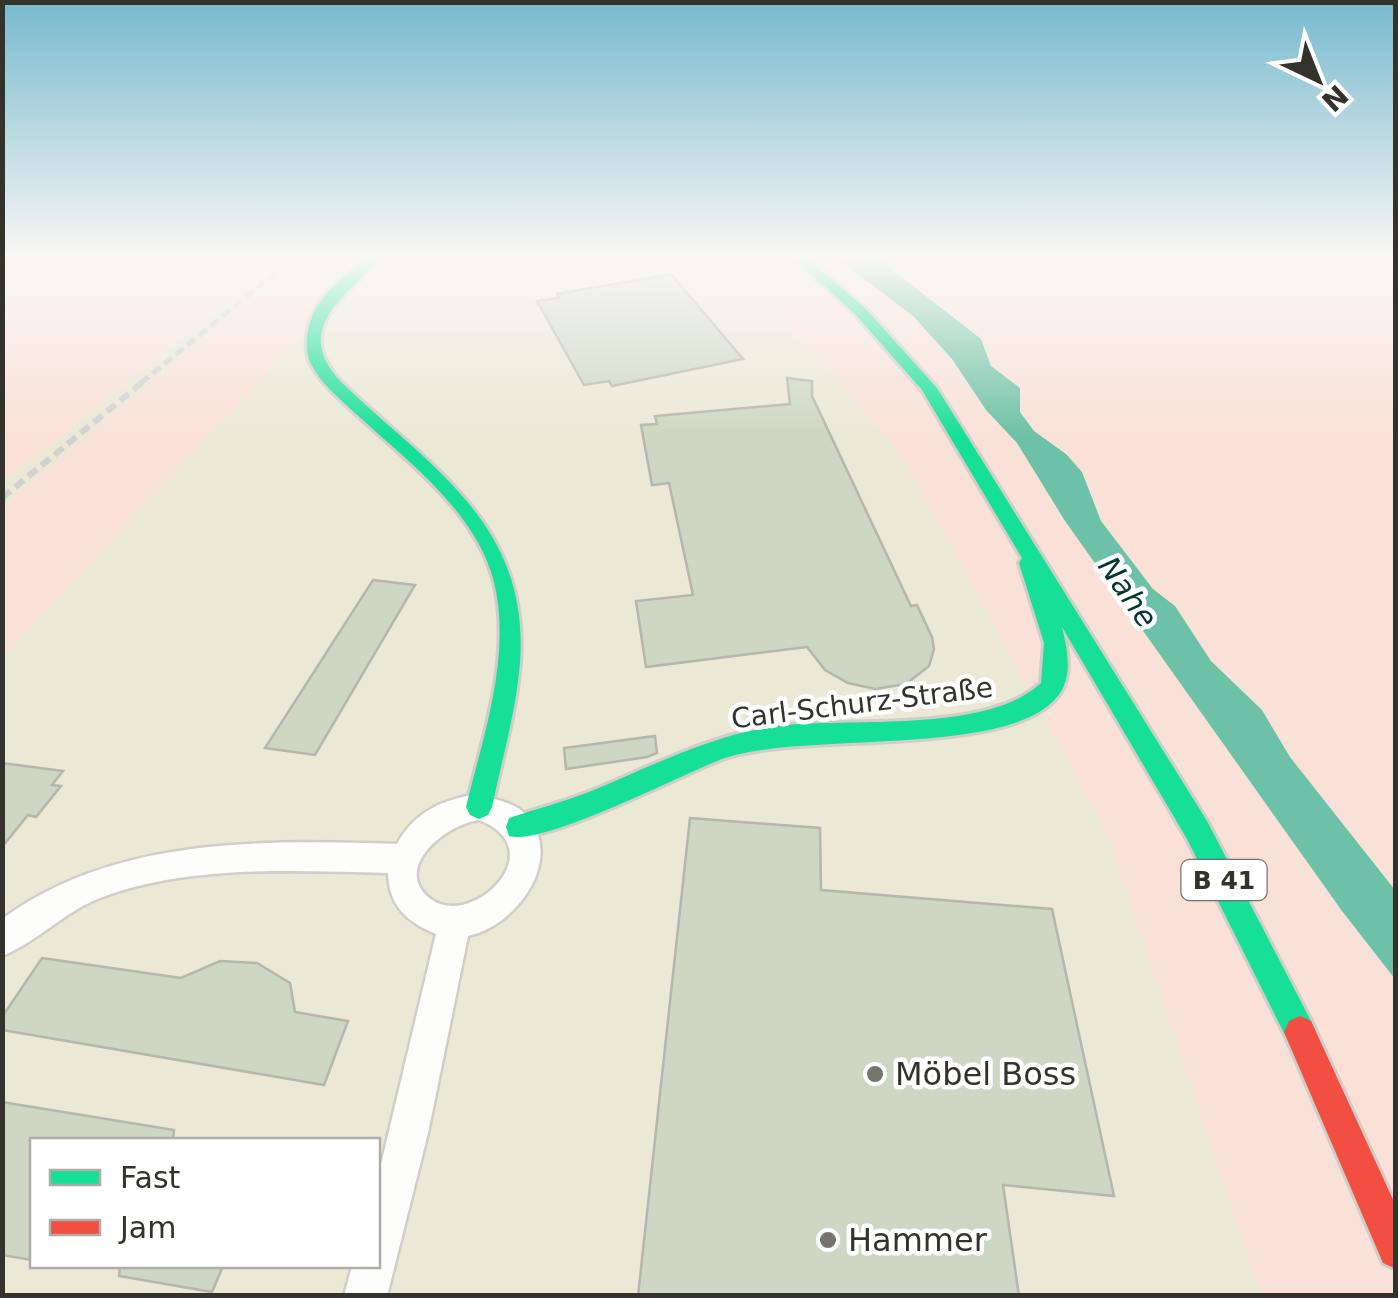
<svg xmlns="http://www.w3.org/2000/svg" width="1398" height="1298" font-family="'DejaVu Sans',sans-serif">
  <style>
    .built { fill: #ebe8d6; fill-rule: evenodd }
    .green { fill: #f9e1d8 }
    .water { fill: #6dc1a6 }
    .building { fill: #cdd7c3; stroke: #b5b6ae; stroke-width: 2.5 }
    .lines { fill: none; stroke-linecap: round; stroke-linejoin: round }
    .street-casing { stroke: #d0cec7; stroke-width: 5 }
    .fast-casing { stroke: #d0cec7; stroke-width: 6 }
    .jam-casing { stroke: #d0cec7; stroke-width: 6 }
    .street { fill: #fdfdfb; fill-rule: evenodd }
    .fast { fill: #16e098; fill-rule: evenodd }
    .jam { fill: #f24e42; fill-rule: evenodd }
    .rail-far1 { stroke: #d2d1ce; stroke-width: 5; stroke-dasharray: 10 5; stroke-linecap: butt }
    .rail { stroke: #d2d1ce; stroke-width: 6; stroke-dasharray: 11 6; stroke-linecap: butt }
    .poi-dot { fill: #76756c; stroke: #fff; stroke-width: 4 }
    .labels { text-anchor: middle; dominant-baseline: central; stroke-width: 9; stroke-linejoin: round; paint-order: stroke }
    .shield { fill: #fff; stroke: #71706b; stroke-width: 2.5 }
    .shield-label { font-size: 25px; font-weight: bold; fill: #34332b }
    .street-label { font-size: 28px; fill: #34332b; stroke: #fff }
    .water-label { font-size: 30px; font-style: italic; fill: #03392b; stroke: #fff }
    .near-poi-label { font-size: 32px; fill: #34332b; stroke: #fff; text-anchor: start }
  </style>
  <rect width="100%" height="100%" fill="#f2f0e6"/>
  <g class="built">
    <path d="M283,256H303L3,507V482Z"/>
    <path d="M368,256H712L821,361L904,459L1107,834L1261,1295H3L2,657L296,341L317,304ZM32,1140H378V1266H32Z"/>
  </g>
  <g class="green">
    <path d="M2,256H283L3,482Z"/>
    <path d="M303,256H368L317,304L296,341L3,657V507Z"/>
    <path d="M712,256H834L913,316L952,359L986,410L1017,443L1065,521L1342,911L1395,979V1295H1261L1107,834L904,459L821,361Z"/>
    <path d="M874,256H1395V890L1290,757L1262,710L1211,661L1175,606L1153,589L1101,521L1082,472L1066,454L1034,431L1020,412V388L991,366L981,339Z"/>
  </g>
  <path class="water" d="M834,256H874L881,261L981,339L991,366L1020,388V412L1034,431L1066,454L1082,472L1101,521L1153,589L1175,606L1211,661L1262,710L1290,757L1395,890V979L1342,911L1065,521L1017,443L986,410L952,359L913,316Z"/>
  <g class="building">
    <path d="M671,274L743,359L612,386L609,381L584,385L537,301L559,298L557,294Z"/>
    <path d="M787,378L812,381V396L911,606L917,605L932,637L934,649L929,666L906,684L875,689L848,683L825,670L807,647L646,667L636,601L693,595L669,483L652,485L641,425L657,424L655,416L790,404Z"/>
    <path d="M373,580L415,585L315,755L265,748Z"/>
    <path d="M655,736L657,753L647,757L566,769L564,748Z"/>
    <path d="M2,763L63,771L52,785L61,786L36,817L28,815L2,847Z"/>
    <path d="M690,818L820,828L821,890L1052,909L1114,1196L1003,1185L1019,1296H638Z"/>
    <path d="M42,958L181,978L220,961L257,963L290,983L295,1012L348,1021L324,1085L2,1030V1017Z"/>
    <path d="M2,1102L174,1130L173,1140H32V1260L2,1255Z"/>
    <path d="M120,1266H223L212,1292L119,1276Z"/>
  </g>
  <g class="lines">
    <g class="street-casing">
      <path id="street" d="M479,794C492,799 512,802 522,811C569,854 518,926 468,936L428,1133L387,1296H344L352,1266H378V1177L436,934C407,922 389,906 388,873C296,871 188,864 100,898C64,912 37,942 2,956V919C115,836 263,840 397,844C414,812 443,799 479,794ZM479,820C554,849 474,928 432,900C390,870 444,825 479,820Z"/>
    </g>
    <g class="fast-casing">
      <g id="fast">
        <path d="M369,256H382C348,295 289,328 342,383C431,468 530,524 520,663C516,712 502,759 492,807L488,815L479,819L470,815L466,807C483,736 512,656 494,582C476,511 406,460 355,413C339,398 319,382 310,362C304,349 307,329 312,317C322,291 349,274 369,256Z"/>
        <path d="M791,256H804L865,308L937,388L1207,821L1311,1021L1316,1032L1311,1043L1300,1048L1289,1043L1187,839L1062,627C1067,648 1073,674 1060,693C1015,760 802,730 722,759C683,774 541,847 509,836L506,827L509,818C536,809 563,802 589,792C650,767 710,735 776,726C849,717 987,734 1041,683L1044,643L1019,563L1022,558L922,390L855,314Z"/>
      </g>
    </g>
    <g class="jam-casing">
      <path id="jam" d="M1300,1016L1311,1021L1396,1206V1269L1383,1263L1284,1032L1289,1021Z"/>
    </g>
    <use href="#street" class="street"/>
    <use href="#fast" class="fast"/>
    <use href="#jam" class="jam"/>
    <path class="rail-far1" d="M141,383L296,256"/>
    <path class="rail" d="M2,498L144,381"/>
  </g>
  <linearGradient id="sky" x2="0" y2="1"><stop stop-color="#77b9ce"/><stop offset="0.59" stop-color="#f9f8f4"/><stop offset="1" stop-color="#f9f8f4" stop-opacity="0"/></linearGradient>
  <rect width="1398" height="437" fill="url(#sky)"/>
  <g class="poi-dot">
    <circle cx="875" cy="1074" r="10"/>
    <circle cx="828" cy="1240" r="10"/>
  </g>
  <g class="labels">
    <rect class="shield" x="1181.5" y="860" width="85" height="40" rx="8"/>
    <g class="shield-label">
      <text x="1224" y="880">B 41</text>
    </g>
    <g class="street-label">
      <text transform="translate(862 703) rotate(-7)">Carl-Schurz-Straße</text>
    </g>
    <g class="water-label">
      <text transform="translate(1128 592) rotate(55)">Nahe</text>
    </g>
    <g class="near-poi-label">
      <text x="895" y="1074">Möbel Boss</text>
      <text x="848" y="1240">Hammer</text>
    </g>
  </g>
  <rect width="1398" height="1298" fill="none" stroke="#34332b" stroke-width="10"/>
  <rect x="30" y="1138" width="350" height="130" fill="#ffffff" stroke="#aeadaa" stroke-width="2.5"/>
  <rect x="50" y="1170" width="50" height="15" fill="#16e098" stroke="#aeadaa" stroke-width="2.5"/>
  <text x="120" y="1188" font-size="30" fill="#34332b">Fast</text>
  <rect x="50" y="1220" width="50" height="15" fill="#f24e42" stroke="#aeadaa" stroke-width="2.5"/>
  <text x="120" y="1238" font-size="30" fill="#34332b">Jam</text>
  <g transform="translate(1318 80) rotate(137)" stroke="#ffffff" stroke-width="8" paint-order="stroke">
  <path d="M0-8L18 38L0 25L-18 38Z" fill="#34332b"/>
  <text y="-15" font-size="28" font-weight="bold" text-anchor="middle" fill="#34332b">N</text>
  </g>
</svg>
